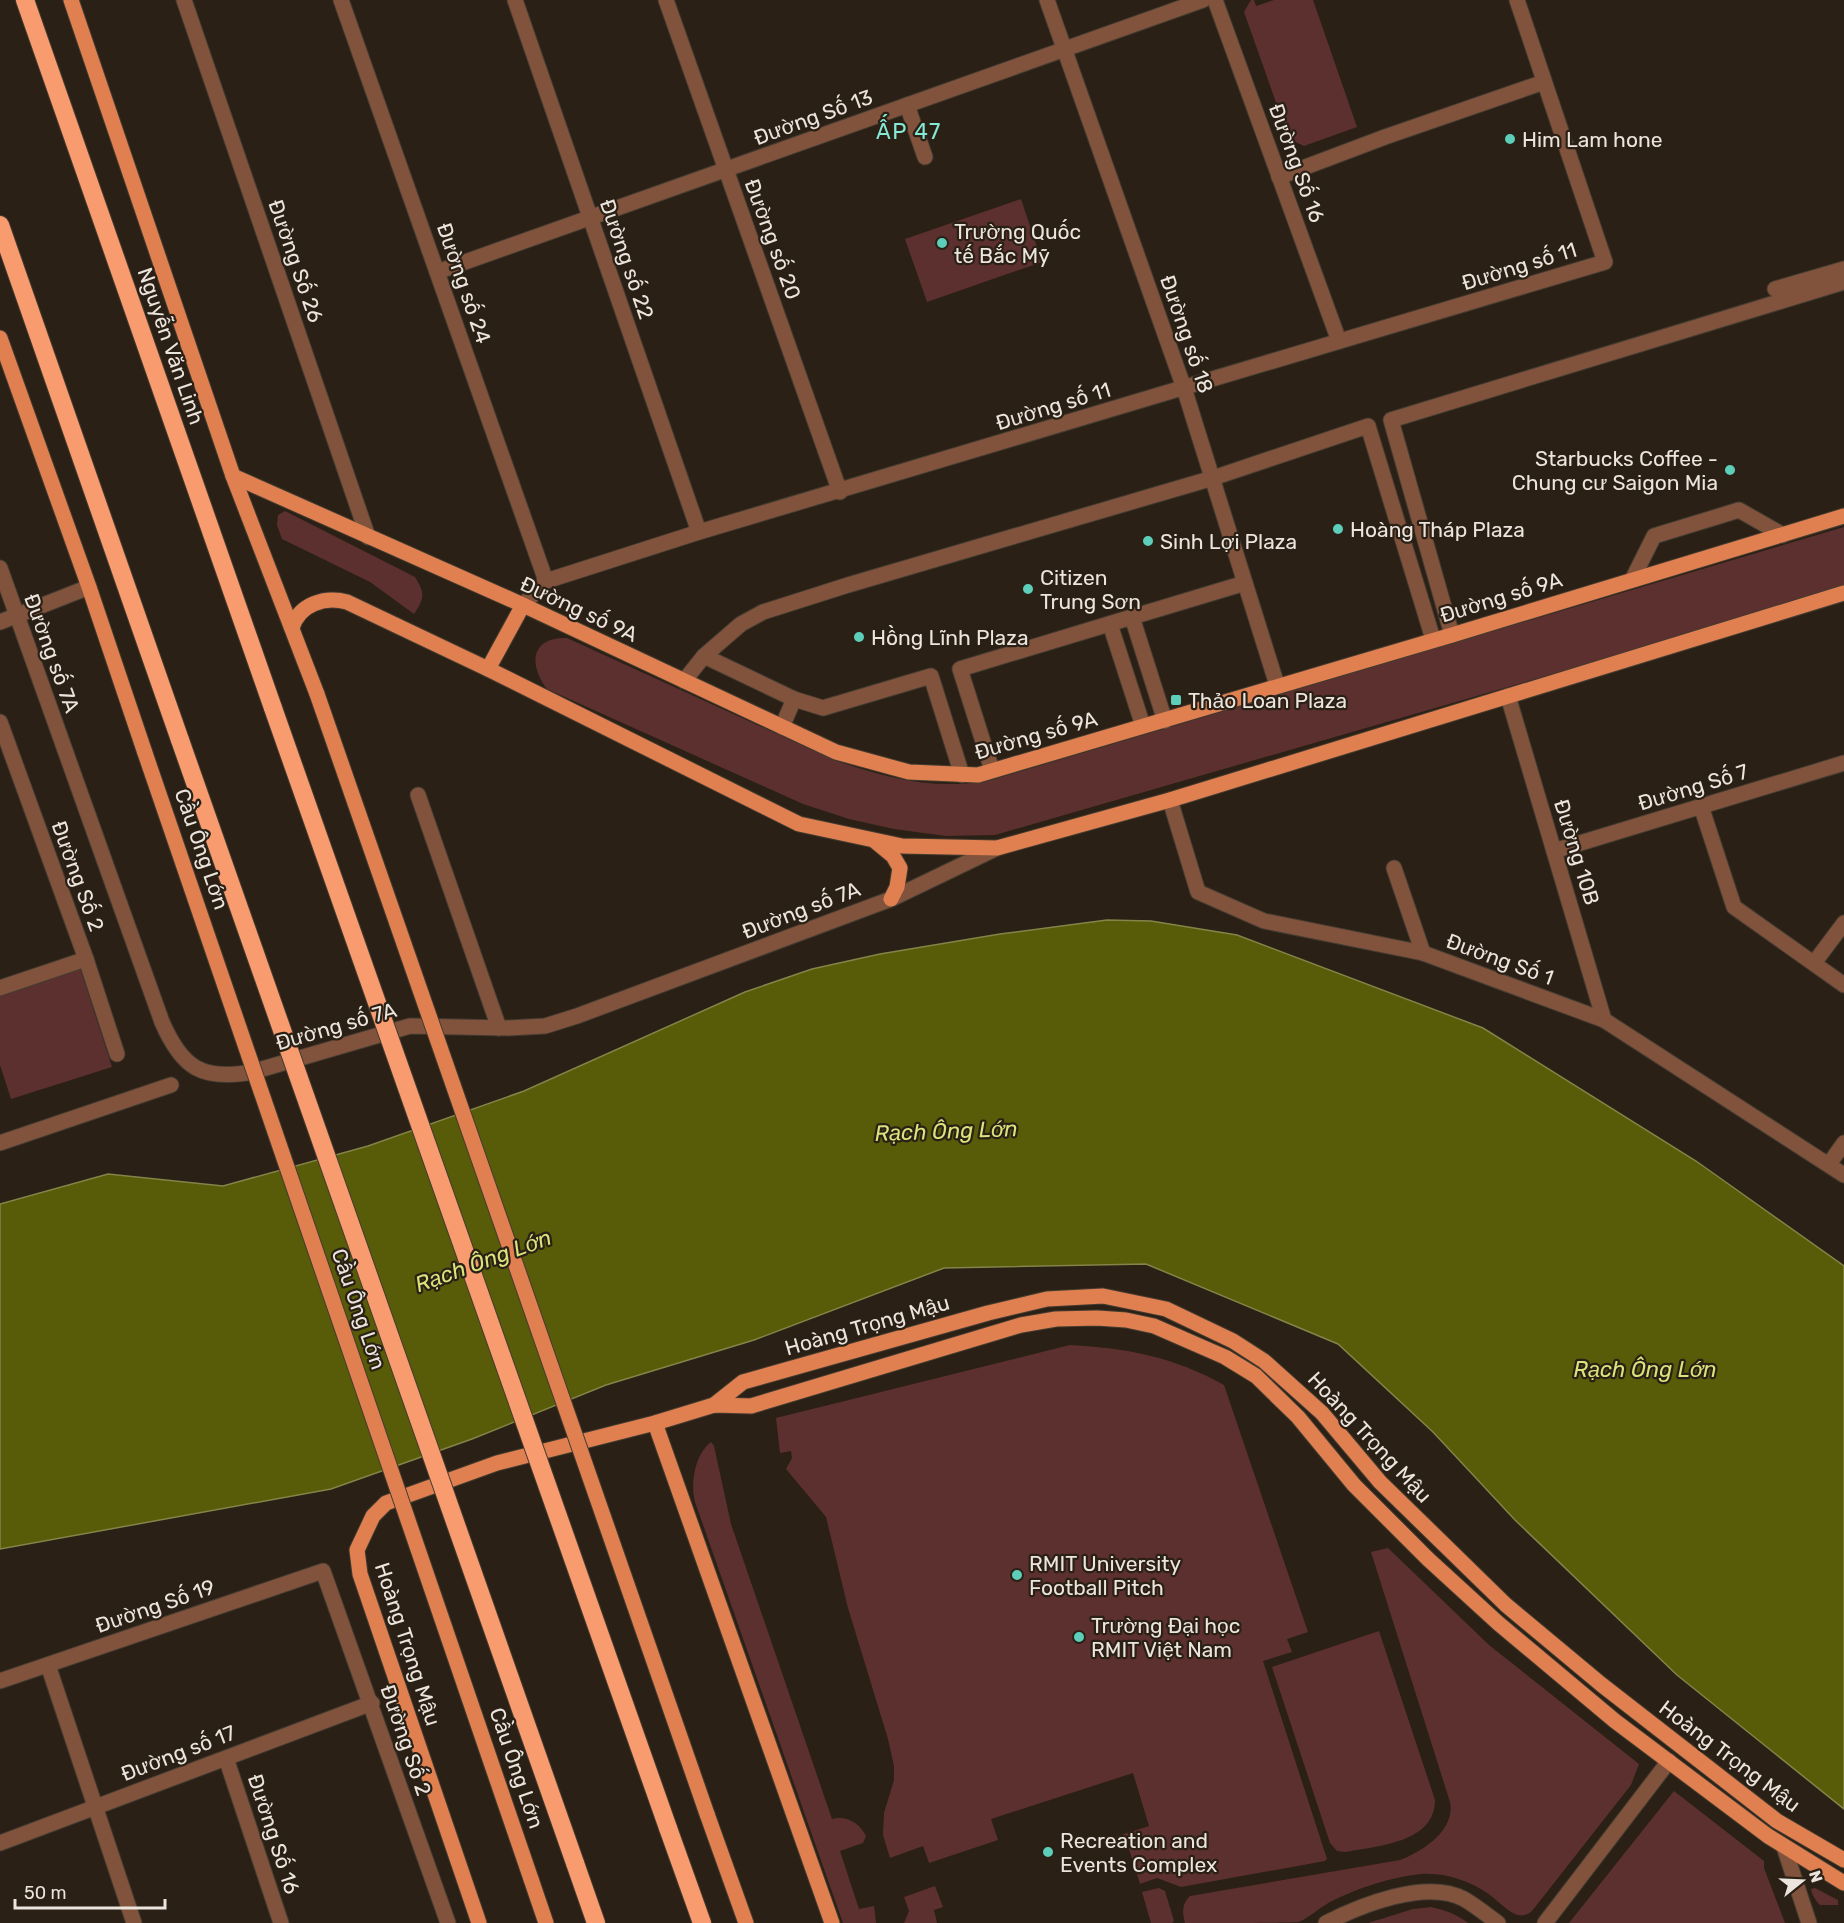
<svg xmlns="http://www.w3.org/2000/svg" width="1844" height="1923" font-family="Rubik,sans-serif">
  <style>
    .green { fill: #5c302e }
    .water { fill: #585b08; stroke: #848448; stroke-width: 1.5 }
    .lines { fill: none; stroke-linecap: round; stroke-linejoin: round }
    .minor-casing { stroke: #453c31; stroke-width: 17 }
    .major-casing { stroke: #453c31; stroke-width: 17 }
    .highway-casing { stroke: #453c31; stroke-width: 20 }
    .minor { stroke: #81533d; stroke-width: 15 }
    .major { stroke: #e08051; stroke-width: 15 }
    .highway { stroke: #f89b6f; stroke-width: 18 }
    .major-bridge-casing { stroke: #453c31; stroke-width: 17; stroke-linecap: butt }
    .highway-bridge-casing { stroke: #453c31; stroke-width: 20; stroke-linecap: butt }
    .major-bridge { stroke: #e08051; stroke-width: 15 }
    .highway-bridge { stroke: #f89b6f; stroke-width: 18 }
    .poi-dot { fill: #5dceb9; stroke: #2a2015; stroke-width: 2 }
    .labels { text-anchor: middle; dominant-baseline: central; stroke-width: 4.5; stroke-linejoin: round; paint-order: stroke }
    .street-label { font-size: 21px; fill: #ece5de; stroke: #2a2015 }
    .poi-label { font-size: 21px; fill: #ece5de; stroke: #2a2015; text-anchor: start }
    .neighbourhood-label { font-size: 22px; letter-spacing: 1.5px; fill: #84e9d5; stroke: #2a2015 }
    .water-label { font-size: 22px; font-style: italic; fill: #dbe37c; stroke: #2a2015 }
  </style>
  <rect width="100%" height="100%" fill="#2a2015"/>
  <g class="green">
    <path d="M1251,0H1254L1256,6L1274,0H1313L1357,127L1304,146L1289,139L1244,12Z"/>
    <path d="M1021,199L1042,262L927,302L905,239Z"/>
    <path d="M285,511L415,577C425,593 425,598 414,614L370,582L282,539L277,525L278,515Z"/>
    <path d="M1844,527V587L1650,646L995,835L946,836L894,829L849,819L803,804L547,689C528,664 531,637 567,638L834,760C886,778 932,790 988,781Z"/>
    <path d="M80,968L112,1067L11,1099L0,1065V994Z"/>
    <path d="M1070,1345C1127,1348 1174,1357 1224,1385L1308,1632L1287,1639L1292,1652L1263,1661L1327,1859L1325,1861L1181,1887L1157,1878L1140,1884L1128,1846L1119,1848L1115,1837L1149,1826L1133,1773L991,1819L998,1840L929,1863L923,1846L890,1858L883,1835L884,1813L894,1780V1766L888,1739L848,1608L826,1517L786,1469L792,1458L791,1451L780,1453L776,1418Z"/>
    <path d="M711,1442L714,1446L731,1524L832,1819C846,1815 860,1823 866,1836L863,1843L840,1851L859,1909L874,1906L876,1923H843L695,1502C690,1483 695,1454 711,1442Z"/>
    <path d="M1388,1548L1489,1645L1639,1764L1631,1785L1532,1911C1527,1915 1522,1917 1515,1914C1506,1910 1498,1901 1490,1895C1471,1881 1445,1872 1421,1874C1391,1877 1357,1888 1330,1902C1319,1908 1310,1917 1299,1922C1293,1923 1200,1923 1185,1923C1182,1912 1182,1904 1190,1896L1400,1860C1422,1852 1456,1830 1450,1802L1371,1552Z"/>
    <path d="M1379,1631L1435,1800C1435,1843 1377,1846 1345,1852L1337,1851L1330,1843L1272,1667Z"/>
    <path d="M1674,1791L1764,1861V1868L1785,1923H1569Z"/>
    <path d="M935,1886L943,1907L934,1910L937,1923H904L909,1911L904,1897Z"/>
    <path d="M1159,1888L1165,1891L1174,1921L1172,1923H1151L1142,1892Z"/>
    <path d="M1815,1888L1838,1900V1905H1820C1816,1901 1812,1895 1811,1889Z"/>
    <path d="M1431,1907C1445,1910 1456,1914 1468,1923H1368L1413,1909Z"/>
  </g>
  <path class="water" d="M1107,920L1151,921L1237,935L1483,1028L1696,1161L1844,1266V1809L1677,1675L1515,1520L1433,1432L1338,1344L1146,1264L944,1268L754,1340L606,1385L472,1439L331,1489L0,1549V1204L108,1174L223,1186L368,1146L524,1091L745,992L812,969L880,954L1000,934Z"/>
  <g class="lines">
    <g class="minor-casing">
      <g id="minor">
        <path d="M184,0L368,537"/>
        <path d="M341,0L546,581"/>
        <path d="M515,0L699,532"/>
        <path d="M666,0L840,492"/>
        <path d="M1047,0L1184,388L1277,685"/>
        <path d="M1215,0L1339,341"/>
        <path d="M907,105L925,157"/>
        <path d="M1279,177L1385,137L1544,82"/>
        <path d="M437,272L1203,0"/>
        <path d="M1775,289L1844,269"/>
        <path d="M0,568L162,1022C182,1068 202,1081 252,1072L410,1026L508,1028L545,1026L577,1016L891,899L997,848"/>
        <path d="M1632,580L1654,536L1739,510L1783,535"/>
        <path d="M523,605L546,581L699,532L1605,262L1517,0"/>
        <path d="M0,622L89,587"/>
        <path d="M1110,624L1143,726"/>
        <path d="M1452,635L1391,420L1844,282"/>
        <path d="M704,656L741,624L763,612L848,585L1213,478L1368,426L1433,639"/>
        <path d="M684,681L704,656L794,699L823,708L931,676L962,775"/>
        <path d="M1508,696L1604,1020"/>
        <path d="M1165,721L1132,617L1245,583"/>
        <path d="M0,722L86,959L0,988"/>
        <path d="M782,727L794,699"/>
        <path d="M992,770L960,669L1132,617"/>
        <path d="M418,795L499,1028"/>
        <path d="M1170,800L1198,892L1264,921L1423,953L1604,1020L1844,1175"/>
        <path d="M1701,806L1734,907L1844,985"/>
        <path d="M1554,851L1844,763"/>
        <path d="M1394,868L1423,953"/>
        <path d="M86,959L117,1054"/>
        <path d="M1814,963L1844,923"/>
        <path d="M0,1143L171,1085"/>
        <path d="M1829,1164L1844,1143"/>
        <path d="M48,1665L134,1923"/>
        <path d="M0,1681L323,1571L448,1923"/>
        <path d="M226,1758L281,1923"/>
        <path d="M0,1843L372,1703"/>
        <path d="M1784,1847L1809,1923"/>
        <path d="M1326,1923C1361,1905 1426,1879 1464,1899C1476,1906 1487,1915 1498,1923"/>
        <path d="M1545,1923L1669,1761"/>
      </g>
    </g>
    <g class="major-casing">
      <g id="major">
        <path d="M71,0L233,476L317,694"/>
        <path d="M0,338L89,587L145,753"/>
        <path d="M233,476L523,605L836,752L909,772L978,775L1452,635L1844,516"/>
        <path d="M292,628C299,604 325,596 347,602L488,669L799,824L902,846L997,848L1170,800L1844,593"/>
        <path d="M488,669L523,605"/>
        <path d="M876,842L893,856L900,868L897,887L891,899"/>
        <path d="M714,1405L743,1382L988,1313L1047,1299L1103,1296L1166,1309L1233,1341L1264,1361L1322,1413L1380,1482L1506,1605L1602,1685L1777,1821L1844,1860"/>
        <path d="M655,1423L832,1923"/>
        <path d="M707,1814L746,1923"/>
        <path d="M531,1879L546,1923"/>
        <path d="M479,1923L360,1574L357,1550L373,1516L386,1503L497,1463L655,1423L714,1405L751,1406L1021,1325L1056,1319L1097,1318L1126,1320L1154,1326L1225,1357L1256,1376L1298,1417L1354,1485L1428,1559L1498,1623L1615,1721L1768,1836L1844,1883"/>
      </g>
    </g>
    <g class="highway-casing">
      <g id="highway">
        <path d="M25,0L273,708"/>
        <path d="M0,225L180,740"/>
        <path d="M668,1828L702,1923"/>
        <path d="M575,1863L596,1923"/>
      </g>
    </g>
    <use href="#minor" class="minor"/>
    <use href="#major" class="major"/>
    <use href="#highway" class="highway"/>
    <g class="major-bridge-casing">
      <g id="major-bridge">
        <path d="M317,694L707,1814"/>
        <path d="M145,753L531,1879"/>
      </g>
    </g>
    <g class="highway-bridge-casing">
      <g id="highway-bridge">
        <path d="M273,708L668,1828"/>
        <path d="M180,740L575,1863"/>
      </g>
    </g>
    <use href="#major-bridge" class="major-bridge"/>
    <use href="#highway-bridge" class="highway-bridge"/>
  </g>
  <g class="poi-dot">
    <circle cx="1510" cy="139" r="6"/>
    <circle cx="942" cy="243" r="6"/>
    <circle cx="1730" cy="470" r="6"/>
    <circle cx="1338" cy="529" r="6"/>
    <circle cx="1148" cy="541" r="6"/>
    <circle cx="1028" cy="589" r="6"/>
    <circle cx="859" cy="637" r="6"/>
    <rect x="1170" y="694" width="12" height="12" rx="3"/>
    <circle cx="1017" cy="1575" r="6"/>
    <circle cx="1079" cy="1637" r="6"/>
    <circle cx="1048" cy="1852" r="6"/>
  </g>
  <g class="labels">
    <g class="street-label">
      <text transform="translate(813 117) rotate(-20)">Đường Số 13</text>
      <text transform="translate(1297 163) rotate(70)">Đường Số 16</text>
      <text transform="translate(773 239) rotate(70)">Đường số 20</text>
      <text transform="translate(627 259) rotate(71)">Đường số 22</text>
      <text transform="translate(296 261) rotate(71)">Đường Số 26</text>
      <text transform="translate(1519 266) rotate(-17)">Đường số 11</text>
      <text transform="translate(464 283) rotate(71)">Đường số 24</text>
      <text transform="translate(1187 334) rotate(71)">Đường số 18</text>
      <text transform="translate(171 346) rotate(71)">Nguyễn Văn Linh</text>
      <text transform="translate(1053 406) rotate(-17)">Đường số 11</text>
      <text transform="translate(1501 597) rotate(-17)">Đường số 9A</text>
      <text transform="translate(579 609) rotate(25)">Đường số 9A</text>
      <text transform="translate(52 653) rotate(70)">Đường số 7A</text>
      <text transform="translate(1036 735) rotate(-16)">Đường số 9A</text>
      <text transform="translate(1693 787) rotate(-17)">Đường Số 7</text>
      <text transform="translate(202 849) rotate(71)">Cầu Ông Lớn</text>
      <text transform="translate(1577 852) rotate(73)">Đường 10B</text>
      <text transform="translate(78 876) rotate(70)">Đường Số 2</text>
      <text transform="translate(801 910) rotate(-21)">Đường số 7A</text>
      <text transform="translate(1500 959) rotate(20)">Đường Số 1</text>
      <text transform="translate(336 1026) rotate(-16)">Đường số 7A</text>
      <text transform="translate(359 1309) rotate(71)">Cầu Ông Lớn</text>
      <text transform="translate(867 1325) rotate(-16)">Hoàng Trọng Mậu</text>
      <text transform="translate(1370 1437) rotate(47)">Hoàng Trọng Mậu</text>
      <text transform="translate(155 1606) rotate(-19)">Đường Số 19</text>
      <text transform="translate(408 1644) rotate(72)">Hoàng Trọng Mậu</text>
      <text transform="translate(406 1740) rotate(71)">Đường Số 2</text>
      <text transform="translate(178 1753) rotate(-21)">Đường số 17</text>
      <text transform="translate(1730 1756) rotate(37)">Hoàng Trọng Mậu</text>
      <text transform="translate(517 1768) rotate(71)">Cầu Ông Lớn</text>
      <text transform="translate(274 1834) rotate(72)">Đường Số 16</text>
    </g>
    <g class="poi-label">
      <text x="1522" y="139">Him Lam hone</text>
      <text x="954" y="231">Trường Quốc<tspan x="954" dy="24">tế Bắc Mỹ</tspan></text>
      <text x="1718" y="458" text-anchor="end">Starbucks Coffee -<tspan x="1718" dy="24">Chung cư Saigon Mia</tspan></text>
      <text x="1350" y="529">Hoàng Tháp Plaza</text>
      <text x="1160" y="541">Sinh Lợi Plaza</text>
      <text x="1040" y="577">Citizen<tspan x="1040" dy="24">Trung Sơn</tspan></text>
      <text x="871" y="637">Hồng Lĩnh Plaza</text>
      <text x="1188" y="700">Thảo Loan Plaza</text>
      <text x="1029" y="1563">RMIT University<tspan x="1029" dy="24">Football Pitch</tspan></text>
      <text x="1091" y="1625">Trường Đại học<tspan x="1091" dy="24">RMIT Việt Nam</tspan></text>
      <text x="1060" y="1840">Recreation and<tspan x="1060" dy="24">Events Complex</tspan></text>
    </g>
    <g class="neighbourhood-label">
      <text x="909" y="131">ẤP 47</text>
    </g>
    <g class="water-label">
      <text transform="translate(946 1131) rotate(-2)">Rạch Ông Lớn</text>
      <text transform="translate(483 1261) rotate(-20)">Rạch Ông Lớn</text>
      <text x="1645" y="1369">Rạch Ông Lớn</text>
    </g>
  </g>
  <g transform="translate(1802 1881) rotate(72)" stroke="#2a2015" stroke-width="4.5" paint-order="stroke">
  <path d="M0-4.5L10 22L0 15L-10 22Z" fill="#ece5de"/>
  <text y="-9" font-size="16" font-weight="bold" text-anchor="middle" fill="#ece5de">N</text>
  </g>
  <path d="M15 1899v9h150v-9" fill="none" stroke="#ece5de" stroke-width="3"/>
  <text x="24" y="1899" font-size="18" fill="#ece5de" stroke="#2a2015" stroke-width="4.5" paint-order="stroke">50 m</text>
</svg>
